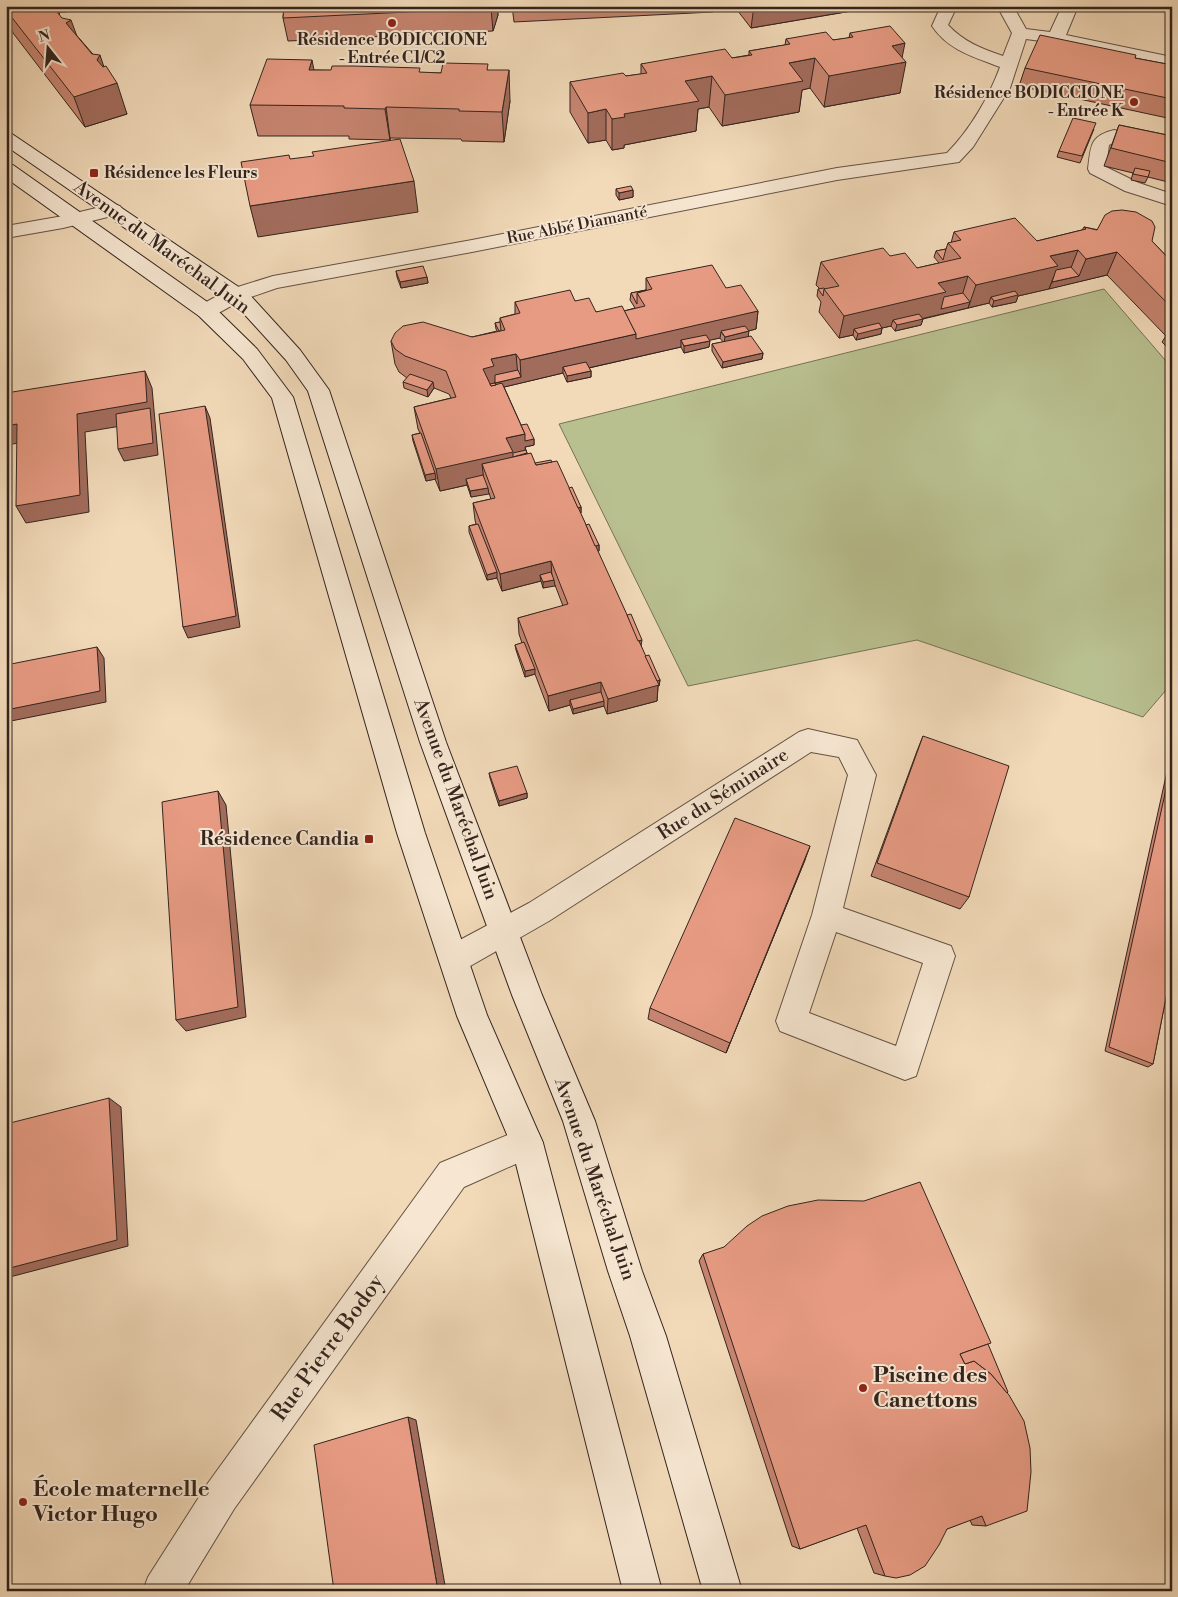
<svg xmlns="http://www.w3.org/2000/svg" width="1178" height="1597" font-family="'Libre Bodoni',serif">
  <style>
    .green { fill: #b9c090; stroke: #767257 }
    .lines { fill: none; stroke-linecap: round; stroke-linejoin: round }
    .minor-casing { stroke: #635245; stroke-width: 2 }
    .secondary-casing { stroke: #33241e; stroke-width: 2 }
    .minor { fill: #f7e7d2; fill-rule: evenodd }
    .secondary { fill: #f7e7d2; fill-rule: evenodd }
    .wall { fill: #c78571; stroke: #33241e }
    .shaded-wall { fill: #a26c5c; stroke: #33241e }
    .building { fill: #e79b83; stroke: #33241e }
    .poi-dot { fill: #8f2418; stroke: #f7e7d2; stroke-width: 2 }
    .labels { text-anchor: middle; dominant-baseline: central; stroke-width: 4; stroke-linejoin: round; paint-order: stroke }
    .far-poi-label { font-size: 16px; font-weight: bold; fill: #33241e; stroke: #f7e7d2 }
    .far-street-label { font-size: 16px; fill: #33241e; stroke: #f7e7d2 }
    .street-label { font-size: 19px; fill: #33241e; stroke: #f7e7d2 }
    .poi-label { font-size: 19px; font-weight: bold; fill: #33241e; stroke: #f7e7d2; text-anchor: end }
    .near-street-label { font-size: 22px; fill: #33241e; stroke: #f7e7d2 }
    .near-poi-label { font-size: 22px; font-weight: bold; fill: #33241e; stroke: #f7e7d2; text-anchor: start }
  </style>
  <rect width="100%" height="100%" fill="#f2dab9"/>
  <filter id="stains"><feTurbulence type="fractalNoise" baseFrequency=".004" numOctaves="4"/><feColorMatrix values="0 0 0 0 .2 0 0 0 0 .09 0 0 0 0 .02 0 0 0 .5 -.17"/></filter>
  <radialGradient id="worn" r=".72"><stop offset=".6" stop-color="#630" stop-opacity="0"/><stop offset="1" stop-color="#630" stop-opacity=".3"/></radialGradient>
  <path class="green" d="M1104,289L1172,368V683L1143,717L917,640L688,686L559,424Z"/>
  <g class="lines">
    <g class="minor-casing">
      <g id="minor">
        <path d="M941,6H957L948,25C964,42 982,49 1003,56L1012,33L997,6H1013L1026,29L1050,32L1062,6H1078L1066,35L1172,57V67L1056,43L1026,39L1010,88L973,147L959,162L837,180L472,252L277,288L242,300L213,316L206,318L199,316L196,311L199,306L228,290L273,276L472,240L837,168L947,153C970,130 989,97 1000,67C974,57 948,50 932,26Z"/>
        <path d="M1114,130L1172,142V152L1117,141L1109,145L1106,167L1139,183L1172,194V206L1125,191L1090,173L1088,169C1091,147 1089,136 1114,130Z"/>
        <path d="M113,204L120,206L123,210L120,214L63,228L6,238V226L63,216Z"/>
        <path d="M808,729L857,740L876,775L843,908L951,946L955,956L916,1076L905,1080L780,1031L776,1021L812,915L848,775L839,757L811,752L549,921L465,969L454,973L443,969L439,959L443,949L529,903L799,732ZM836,932L923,963L896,1046L809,1013Z"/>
        <path d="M527,1127L538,1132L543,1143L538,1154L464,1187L234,1509L184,1591H143L148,1577L208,1483L440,1163Z"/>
      </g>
    </g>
    <g class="secondary-casing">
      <g id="secondary">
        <path d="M6,133L12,134L249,294L300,350L329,390L446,742L542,995L595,1121L642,1271L666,1336L742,1591H703L630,1336L608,1271L563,1121L512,995L420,742L308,391L286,360L235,304L6,146Z"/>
        <path d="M6,164L13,165L213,306L257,349L293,397L425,833L487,1015L543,1143L662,1591H623L511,1144L457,1016L397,833L272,398L243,359L199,316L6,178Z"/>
      </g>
    </g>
    <use href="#minor" class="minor"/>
    <use href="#secondary" class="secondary"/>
  </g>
  <g class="wall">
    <path d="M6,6H68L66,12H60L59,15L60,16L104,67L127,114L85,127L13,33L6,17Z"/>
    <path d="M284,6H497L498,15L493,31L288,41L283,18Z"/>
    <path d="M512,6H714L713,12L514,22Z"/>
    <path d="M734,6H881L751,28Z"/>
    <path d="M850,33L902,58L900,93L824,107L810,88L802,90L799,112L722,126L709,107L698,109L696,131L624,145V148L612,150L606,140L588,143L570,112V82L626,76L641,74V64L732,58L749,55V51L785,45L786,39L833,40L849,38Z"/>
    <path d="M1135,58L1172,65V119L1019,86L1025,68Z"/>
    <path d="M314,70L441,73L488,70L510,101L504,142L462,141L461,139L390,138V140L349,139V136H258L250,105Z"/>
    <path d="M1119,125L1172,136V183L1148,177L1145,183L1131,180L1133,173L1104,166Z"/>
    <path d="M1094,129L1080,163L1057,157L1059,151Z"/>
    <path d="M616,189L633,190V197L619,200L616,195Z"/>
    <path d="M1084,227L1152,241L1172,262V352L1162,342L1166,336L1107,275L1018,296L1016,302L992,307L989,303L923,319L921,325L895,331L891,326L882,328L881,334L856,340L853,335L839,338L819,312L821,302L817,296L818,289H820L816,285L821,262L890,256L917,268L939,263L934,257L936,251L946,249L948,243H951L954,232L1037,241L1082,230Z"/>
    <path d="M396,271L427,277L428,283L401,288L397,277Z"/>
    <path d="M646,278L726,288L758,311L756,329L748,331V336L763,353L762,359L722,368L712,351V344L723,342L720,338L709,340V347L684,353L681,347L589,368L591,371V377L567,382L563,373L504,387L521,425L534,439V445L525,447L527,453L535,463L569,488L581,507V513H580L586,525L599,545V551H597L641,646L645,656L660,680L659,686H658L657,701L607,714L604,706L573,714L570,705L549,711L535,674L525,677L516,650L515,645L522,643L519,634L518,618L563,606L555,585L543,588L541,581L502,591L497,578L487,580L469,532V526L476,524L475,520L473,503L491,499L489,493L471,497L467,485L440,491L435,479L426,481L413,441L412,435L420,433L418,429L414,407L451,398L449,394L434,388L428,397L404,388L403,382L407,378L399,372L395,364L391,341L472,337L497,331L496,329L495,323L500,322V318L515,314V302L575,301L596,312L624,311L635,308L630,300L631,293L646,290Z"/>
    <path d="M923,736L969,897L960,909L871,876L917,751Z"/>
    <path d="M1172,749V967L1153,1064L1148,1067L1105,1051Z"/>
    <path d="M489,773L527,793V798L499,806L490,778Z"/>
    <path d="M805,860L726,1053L648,1019L650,1008Z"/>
    <path d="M703,1254L977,1348L1007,1393L986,1526L972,1525L970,1520L947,1529L885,1576L874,1573L857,1528L800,1549L792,1546L699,1261Z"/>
  </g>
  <g class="shaded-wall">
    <path d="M49,6H58L60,12L59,15L62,22Z"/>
    <path d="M64,6H68L66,12Z"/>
    <path d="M492,6H497L498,15L493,31L491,8Z"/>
    <path d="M754,6H881L751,28Z"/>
    <path d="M71,20L82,50L66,23Z"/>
    <path d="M905,43L901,63L906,62L900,93L824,107L829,76L892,46Z"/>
    <path d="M100,55L110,85L117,83L127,114L85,127L74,97Z"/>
    <path d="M815,58L810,88L802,90L799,112L722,126L725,95L789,63Z"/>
    <path d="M312,60L318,90L309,70Z"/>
    <path d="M509,70L510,101L504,142L502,112Z"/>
    <path d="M712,76L709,107L698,109L696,131L624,145V148L612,150V119L624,114L685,81Z"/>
    <path d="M386,107L390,138V140L385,109Z"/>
    <path d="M606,109V140L588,143V113Z"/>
    <path d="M414,181L418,212L258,237L250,206Z"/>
    <path d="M633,190V197L619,200V193Z"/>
    <path d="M1078,250L1069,273L1054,276L1049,289L1018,296L1016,302L992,307L994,301L991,297L989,303L968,308L976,285L1050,256Z"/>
    <path d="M1117,252L1107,275L1049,289L1052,282L1079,276L1086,259Z"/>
    <path d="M968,276L961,299L970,302L968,308L916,320L923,319L921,325L895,331L897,325L893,320L891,326L882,328L881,334L856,340L858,334L854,329L853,335L839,338L844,316L938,283Z"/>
    <path d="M427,277L428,283L401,288L400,282Z"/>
    <path d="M758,311L756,329L725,337L721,332L720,338L684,346L681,340V347L566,373L563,367V373L496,389L495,383L521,377L520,360L636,334Z"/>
    <path d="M749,331L748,338L724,343L725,337Z"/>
    <path d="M710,341L709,347L684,353V346Z"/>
    <path d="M763,353L762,359L722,368L723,362Z"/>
    <path d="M516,354L518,376L495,381L496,389L487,391L483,369L491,359Z"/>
    <path d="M145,371L152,388L158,455L124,461L118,449L151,421L85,432L89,512L26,523L16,506L77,414Z"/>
    <path d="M591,371V377L567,382V376Z"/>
    <path d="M433,382L434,388L428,397L427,390Z"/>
    <path d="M205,406L210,418L240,627L188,638L183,627Z"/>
    <path d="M17,424L26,442L6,445V426Z"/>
    <path d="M525,434L534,439V445L525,447L526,456L482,464L484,481L466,479L467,485L440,491L436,469L506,438Z"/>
    <path d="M435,473L436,479L426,481L425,475Z"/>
    <path d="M488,488L489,494L471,497L470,491Z"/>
    <path d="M581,507V513L574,515V509Z"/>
    <path d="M599,545V551L591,552V546Z"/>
    <path d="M551,561L552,578L540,575L541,581L502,591L500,574Z"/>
    <path d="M497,572V578L487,580V575Z"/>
    <path d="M554,580L555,586L543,588V582Z"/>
    <path d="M642,640L641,646L633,648L634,642Z"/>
    <path d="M97,647L104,658L106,702L6,722V710Z"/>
    <path d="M535,669V674L525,677V671Z"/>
    <path d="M660,680L659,686H658L657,701L607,714L608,699L652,682Z"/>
    <path d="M601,682V698L570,700V705L549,711L548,696Z"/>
    <path d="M604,701V706L573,714V709Z"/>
    <path d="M218,791L226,805L246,1017L186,1031L176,1020Z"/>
    <path d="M527,793V798L499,806V801Z"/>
    <path d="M810,846L805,860L726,1053L730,1043Z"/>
    <path d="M109,1098L121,1107L128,1246L6,1278V1269Z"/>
    <path d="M408,1417L416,1420L446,1591H438Z"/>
  </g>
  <g class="building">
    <path d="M6,6H52L62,18L71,20L66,23L92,54L100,55L97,60L103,67L106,66L117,83L74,97L6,10Z"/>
    <path d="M284,6H492L491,8L283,18Z"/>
    <path d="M890,26L905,43L892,46L906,62L829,76L815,58L789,63L803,81L725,95L712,76L685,81L699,101L624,114L625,117L612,119L606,109L588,113L570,82L623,73L626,76L647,73L641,64L725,49L732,58L752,55L749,51L790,44L786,39L826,32L833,40L853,37L850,33Z"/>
    <path d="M1040,35L1136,55L1135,58L1172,65V99L1025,68Z"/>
    <path d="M267,59L312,60L309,70H331L332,66H353L420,68L419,72L441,73L443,63L488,64L487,70H509L502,112L459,111V109L386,107L385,109L344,108V106L250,105Z"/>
    <path d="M1073,118L1096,123L1082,156L1059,151Z"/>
    <path d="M1119,125L1172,136V163L1111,148Z"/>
    <path d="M400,139L414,181L250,206L241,162L289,155L290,159L314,156L312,152Z"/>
    <path d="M1135,168L1150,171L1148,177L1133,174Z"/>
    <path d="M631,186L633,190L619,193L616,189Z"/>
    <path d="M1122,210L1136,212L1152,221L1155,227L1152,241L1172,262V308L1117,252L1086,259L1078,250L1050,256L1058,266L976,285L968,276L938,283L946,292L844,316L824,289L839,286L821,262L883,248L890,256L905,253L917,268L961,258L948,243L961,240L954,232L1015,218L1037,241L1086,229L1084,227L1097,230L1105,215L1112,211Z"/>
    <path d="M946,249L943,260L936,251Z"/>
    <path d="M712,265L726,288L741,285L758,311L636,339V334L624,311L645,306L637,293L652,289L646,278Z"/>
    <path d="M423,266L427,277L400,282L396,271Z"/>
    <path d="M1071,267L1079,276L1052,282L1056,270Z"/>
    <path d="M824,288L825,289H824L823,296L818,289Z"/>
    <path d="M570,290L575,301L589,298L596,312L622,306L636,334L520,360L516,354L491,359L494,366L483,369L491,386L502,383L525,434L506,438L513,452L436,469L414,407L456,397L446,371L405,356L395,349L391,341L395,333L403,326L423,322L472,337L505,330L500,318L520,313L515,302Z"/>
    <path d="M646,290L637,293V304L631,293Z"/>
    <path d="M1015,291L1018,295L994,301L991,297Z"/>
    <path d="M963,293L970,302L941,309L944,297Z"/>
    <path d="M919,314L923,319L897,325L893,320Z"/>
    <path d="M500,322L501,330L499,331L495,323Z"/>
    <path d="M879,323L882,328L858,334L854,329Z"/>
    <path d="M745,326L749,331L725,337L721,331Z"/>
    <path d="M1172,334V342L1166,336Z"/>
    <path d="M706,335L710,341L684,346L681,340Z"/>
    <path d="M751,336L763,353L723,362L712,344Z"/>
    <path d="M586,362L591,371L567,376L563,367Z"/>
    <path d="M518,370L521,377L495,383L496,385L491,386L490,384L495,383V375Z"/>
    <path d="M145,371L147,402L77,414L80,495L16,506L17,424L6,426V393Z"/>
    <path d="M410,374L433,382L427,390L403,382Z"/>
    <path d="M205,406L236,616L183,627L159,414Z"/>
    <path d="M150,408L153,443L118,449L116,414Z"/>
    <path d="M527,424L534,439L525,441V434L521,425Z"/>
    <path d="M421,433L435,473L425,475L412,435Z"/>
    <path d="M526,450L527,453L513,457V453Z"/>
    <path d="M531,453L536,465L557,461L659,685L608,699L601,682L548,696L518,618L568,604L551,561L500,574L473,503L495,498L482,464Z"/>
    <path d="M551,460L552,462L536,465L535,463Z"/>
    <path d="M483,475L488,488L470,491L466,479Z"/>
    <path d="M572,487L581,507L578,508L569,488Z"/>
    <path d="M478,524L497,572L487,575L469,526Z"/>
    <path d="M589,524L599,545L595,546L586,525Z"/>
    <path d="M551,572L554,580L543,582L540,575Z"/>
    <path d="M631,614L642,640L638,641L627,615Z"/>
    <path d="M524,642L535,669L525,671L515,645Z"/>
    <path d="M97,647L100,691L6,710V665Z"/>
    <path d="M649,655L660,680L657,681L645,656Z"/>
    <path d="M601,692L604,701L573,709L570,700Z"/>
    <path d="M923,736L1009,766L969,897L877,863Z"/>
    <path d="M1172,762V967L1153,1064L1109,1047Z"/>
    <path d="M517,766L527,793L499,801L489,773Z"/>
    <path d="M218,791L238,1007L176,1020L162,802Z"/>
    <path d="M735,818L810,846L730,1043L650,1008Z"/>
    <path d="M109,1098L117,1240L6,1269V1124Z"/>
    <path d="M920,1182L991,1343L960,1354L965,1364L974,1361L991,1374L1009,1395L1024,1421L1030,1448L1031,1472L1027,1511L986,1526L982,1516L947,1529L939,1545L925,1566L910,1575L896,1578L885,1576L866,1525L800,1549L703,1254L724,1247L747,1226L762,1216L788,1206L818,1200L864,1201Z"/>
    <path d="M988,1344L1008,1392L1007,1393L991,1374L974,1361L965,1364L960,1354Z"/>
    <path d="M408,1417L438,1591H334L314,1445Z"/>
  </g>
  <g class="poi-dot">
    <circle cx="392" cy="23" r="5"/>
    <circle cx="1134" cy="102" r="5"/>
    <rect x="89" y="168" width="10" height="10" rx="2.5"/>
    <rect x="364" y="834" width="10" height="10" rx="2.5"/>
    <circle cx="863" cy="1388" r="5"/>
    <circle cx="23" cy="1502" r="5"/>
  </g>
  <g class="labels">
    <g class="far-poi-label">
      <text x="392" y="40">Résidence BODICCIONE<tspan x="392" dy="18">- Entrée C1/C2</tspan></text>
      <text x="1124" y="93" text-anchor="end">Résidence BODICCIONE<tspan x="1124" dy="18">- Entrée K</tspan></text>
      <text x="104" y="173" text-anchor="start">Résidence les Fleurs</text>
    </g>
    <g class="far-street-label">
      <text transform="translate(577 225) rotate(-11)">Rue Abbé Diamanté</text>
    </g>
    <g class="street-label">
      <text transform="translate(162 247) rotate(36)">Avenue du Maréchal Juin</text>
      <text transform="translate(723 794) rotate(-33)">Rue du Séminaire</text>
      <text transform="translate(456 799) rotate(70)">Avenue du Maréchal Juin</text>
      <text transform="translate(595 1179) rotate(71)">Avenue du Maréchal Juin</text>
    </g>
    <g class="poi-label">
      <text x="359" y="839">Résidence Candia</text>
    </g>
    <g class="near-street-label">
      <text transform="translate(328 1348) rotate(-54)">Rue Pierre Bodoy</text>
    </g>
    <g class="near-poi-label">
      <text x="873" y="1375">Piscine des<tspan x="873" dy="25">Canettons</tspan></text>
      <text x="33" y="1489">École maternelle<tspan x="33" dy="25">Victor Hugo</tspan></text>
    </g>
  </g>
  <rect width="1178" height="1597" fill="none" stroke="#f2dab9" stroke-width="25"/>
  <rect x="8" y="8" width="1163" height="1582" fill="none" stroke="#33241e" stroke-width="2.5"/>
  <rect x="12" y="12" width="1153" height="1572" fill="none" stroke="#33241e"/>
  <g transform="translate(48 48) rotate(343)" stroke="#f7e7d2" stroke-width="4" paint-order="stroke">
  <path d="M0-4L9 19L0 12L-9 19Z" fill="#33241e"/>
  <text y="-8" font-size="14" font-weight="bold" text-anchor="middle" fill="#33241e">N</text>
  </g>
  <rect width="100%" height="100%" filter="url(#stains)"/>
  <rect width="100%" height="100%" fill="url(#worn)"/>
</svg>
